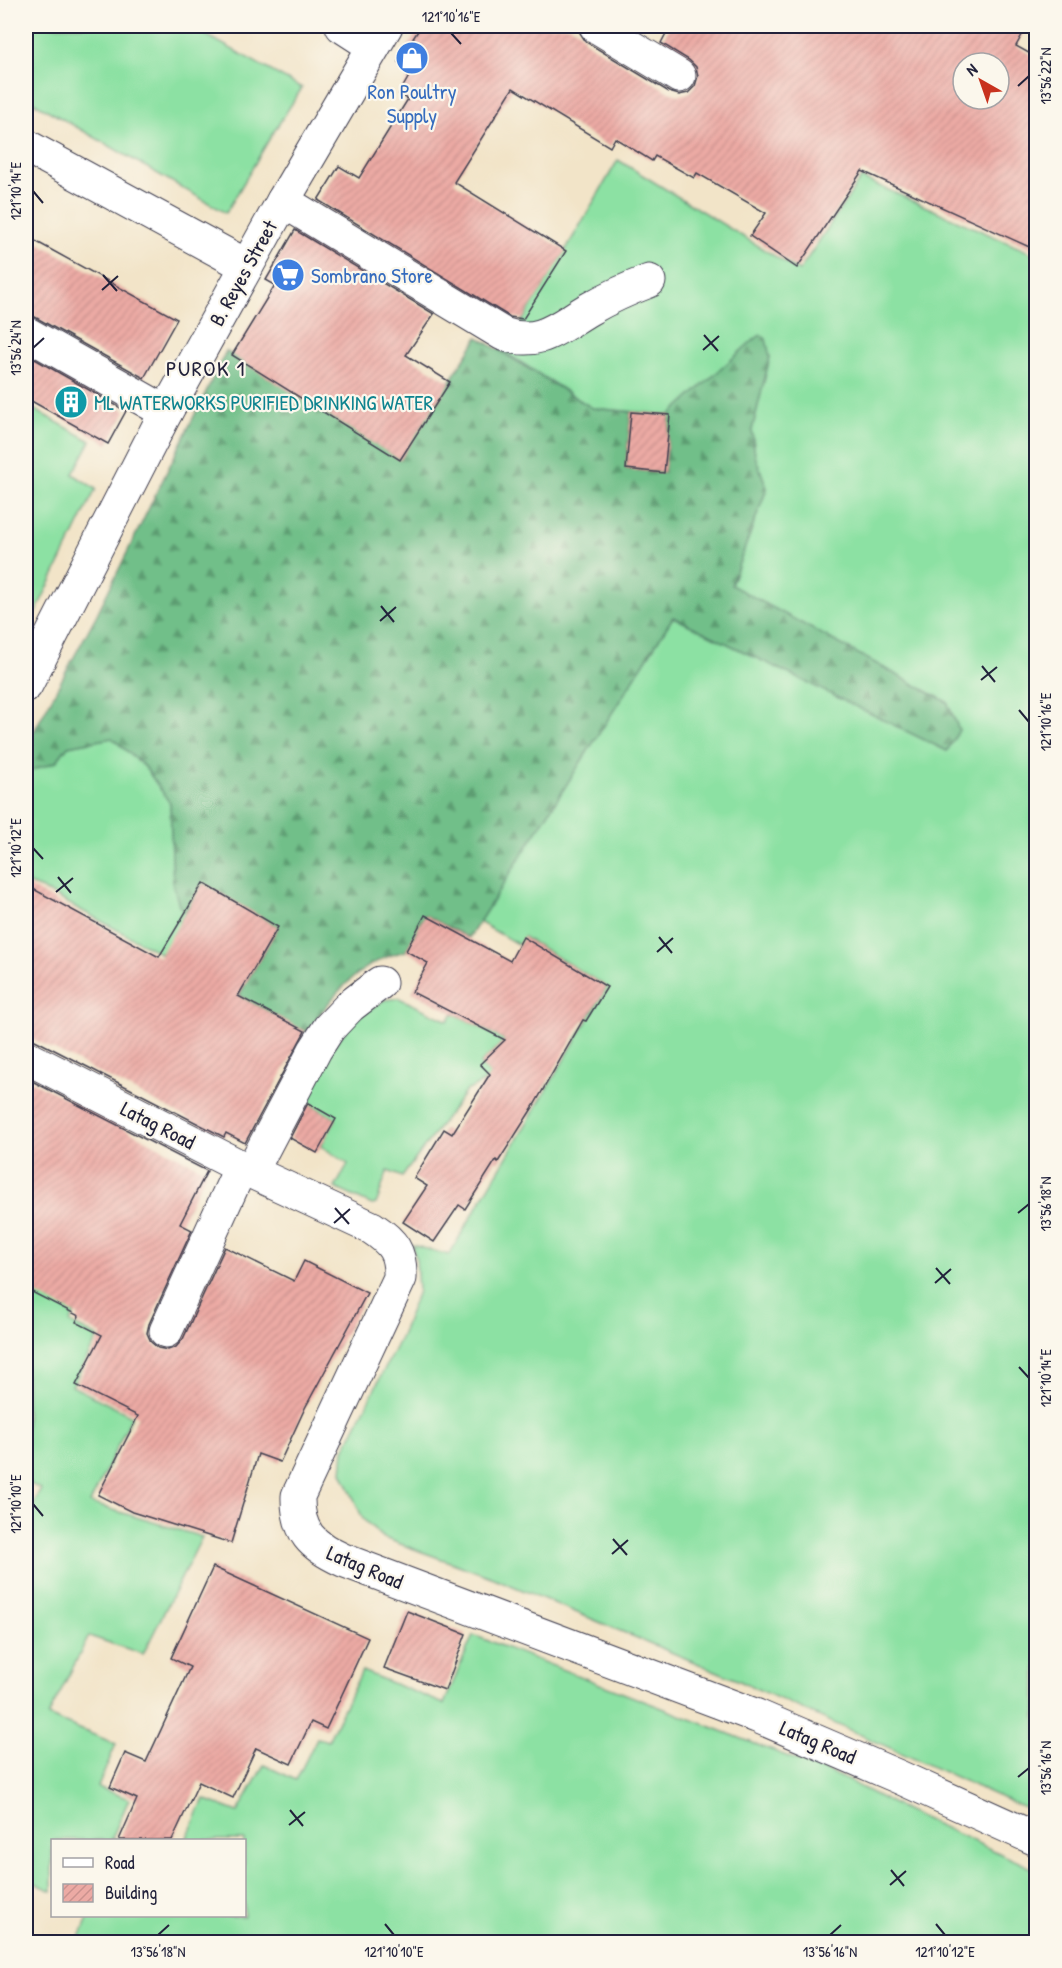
<svg xmlns="http://www.w3.org/2000/svg" width="1062" height="1968" font-family="'Patrick Hand',sans-serif">
  <style>
    .grass { fill: #8ce1a3; stroke: #57826f; stroke-width: 1.5 }
    .forest { fill: url(#forest-firs); stroke: #4a7062; stroke-width: 1.5 }
    .building { fill: url(#building-hatch); fill-rule: evenodd }
    .lines { fill: none; stroke-linecap: round; stroke-linejoin: round }
    .minor-casing { stroke: #413f50; stroke-width: 35 }
    .minor { stroke: #fff; stroke-width: 33 }
    .ticks { fill: none; stroke: #22223b; stroke-width: 2 }
    .labels { text-anchor: middle; dominant-baseline: central; stroke-width: 4.5; stroke-linejoin: round; paint-order: stroke }
    .shop-label { font-size: 21px; fill: #366cbe; stroke: #fbf7ec }
    .street-label { font-size: 21px; fill: #22223b; stroke: #fbf7ec }
    .culture-label { font-size: 21px; fill: #0d838f; stroke: #fbf7ec; text-anchor: start }
    .neighbourhood-label { font-size: 22px; letter-spacing: 1.5px; fill: #22223b; stroke: #fbf7ec }
    .neatline { fill: none; stroke: #22223b; stroke-width: 2 }
    .ticks-label { font-size: 15px; text-anchor: middle; fill: #22223b }
  </style>
  <defs>
    <pattern id="forest-firs" width="22" height="20" patternUnits="userSpaceOnUse" patternTransform="scale(1.5)"><rect width="22" height="20" fill="#71bf89"/><path d="M5 1l3.5 6h-7zM16 11l3.5 6h-7z" fill="#5c9b71"/></pattern>
    <pattern id="building-hatch" width="6" height="6" patternUnits="userSpaceOnUse" patternTransform="scale(1.5)"><rect width="6" height="6" fill="#ecaaa4"/><path d="M-1 1l2-2M0 6l6-6M5 7l2-2" fill="none" stroke="#ca928e"/></pattern>
  </defs>
  <rect width="100%" height="100%" fill="#fbf7ec"/>
  <filter id="ink" filterUnits="userSpaceOnUse"><feTurbulence type="fractalNoise" baseFrequency=".0167" numOctaves="2"/><feDisplacementMap in="SourceGraphic" scale="12" xChannelSelector="R" yChannelSelector="G"/><feConvolveMatrix kernelMatrix="1 2 1 2 8 2 1 2 1" color-interpolation-filters="sRGB"/></filter>
  <filter id="wash" filterUnits="userSpaceOnUse"><feTurbulence type="fractalNoise" baseFrequency=".008" numOctaves="4" result="noise"/><feDisplacementMap in="SourceGraphic" scale="24" xChannelSelector="R" yChannelSelector="G"/><feGaussianBlur stdDeviation="1.35" result="paint"/><feColorMatrix in="noise" values="0 0 0 0 0 0 0 0 0 0 0 0 0 0 0 0 0 1.4 0 .05"/><feComposite in="paint" operator="in"/></filter>
  <g filter="url(#wash)">
    <rect width="100%" height="100%" fill="#f2e4c8"/>
    <g class="grass">
      <path d="M26,26H190L302,88L271,136L226,213L26,98Z"/>
      <path d="M618,160L799,271L861,178L1036,255V1813L735,1679L494,1578L384,1538L363,1519L342,1472L344,1450L401,1336L418,1291L416,1259L412,1245L449,1255L607,987L524,937L519,945L479,922L673,617L947,751L959,730L947,702L731,585L767,488L755,456L752,430L770,357L753,340L670,415L592,408L500,349L516,331L565,251Z"/>
      <path d="M26,405L91,441L73,474L96,489L26,632Z"/>
      <path d="M112,738L145,767L170,803L173,883L186,911L179,924L255,968L239,996L42,889L26,883V772L56,762L68,746Z"/>
      <path d="M399,998L448,1021L453,1013L505,1040L480,1064L493,1077L466,1091L402,1177L388,1171C382,1182 381,1193 376,1204L372,1205L335,1188L348,1164L321,1146L336,1119L303,1100L324,1055L359,1016L384,1000Z"/>
      <path d="M57,1248L98,1267L70,1323L98,1337L72,1386L132,1416L90,1503L202,1537L143,1654L89,1636L48,1716L116,1744L98,1787L129,1799L112,1838L117,1840H52V1891L26,1879V1520L41,1489L26,1482V1295L27,1292L34,1294Z"/>
      <path d="M473,1635L841,1777L901,1808L1036,1870V1942H78L89,1916H244V1840H186L204,1799L238,1812L264,1765L296,1780L317,1738L328,1741L362,1671L444,1704Z"/>
    </g>
    <path class="forest" d="M761,335L766,339L770,357L752,430L755,456L767,488L731,585L947,702L959,730L947,751L673,617L469,938L425,915L406,951C360,961 332,995 307,1033L239,996L278,927L203,884L186,911L179,906L173,883L170,803L145,767L112,738L68,746L56,762L26,772V746L96,616L226,351L400,459L478,337L592,408L631,412L626,469L664,473L670,415L753,340Z"/>
    <g id="blocks">
      <g class="building">
        <path d="M421,26H570L579,31L586,42L669,92L679,95L688,93L695,86L698,76L696,67L689,60L661,43L670,26H1027L1016,46L1036,57V250L862,171L797,268L750,236L766,213L697,173L694,178L655,156L652,161L615,138L610,147L513,88L454,182L566,251L523,319L510,317L318,200L339,166L359,178L408,99L399,94L412,71L398,62ZM963,63H999V99H963Z"/>
        <path d="M295,230L434,314L406,355L450,382L400,460L232,355L275,285L266,280Z"/>
        <path d="M26,236L177,319L144,378L35,317L26,314Z"/>
        <path d="M26,354L126,411L108,444L26,398Z"/>
        <path d="M631,412L670,415L664,473L626,469Z"/>
        <path d="M203,883L278,927L238,996L305,1031L245,1143L226,1133L224,1137L35,1040L26,1038V885L159,957Z"/>
        <path d="M425,915L510,961L523,937L607,987L586,1021L583,1020L533,1107L498,1162L496,1160L465,1209L459,1205L434,1242L403,1222L427,1186L414,1178L444,1129L452,1134L490,1074L480,1064L505,1040L412,992L428,963L406,951Z"/>
        <path d="M26,1078L207,1171L180,1224L192,1230L149,1324L147,1333L151,1342L158,1348L168,1350L176,1347L183,1339L225,1247L294,1281L304,1261L367,1293L305,1408L280,1462L258,1454L231,1543L132,1512L98,1495L138,1416L76,1385L102,1335L76,1322L79,1316L26,1289Z"/>
        <path d="M308,1103L336,1119L317,1153L290,1138Z"/>
        <path d="M213,1567L368,1638L326,1729L311,1722L291,1764L256,1748L233,1798L199,1782L172,1840H119L137,1799L110,1787L125,1753L146,1762L190,1667L171,1658Z"/>
        <path d="M407,1611L466,1634L445,1690L384,1668Z"/>
      </g>
    </g>
  </g>
  <g filter="url(#ink)">
    <use href="#blocks" fill-opacity="0" stroke="#413f50" stroke-width="1.5"/>
    <g class="lines">
      <g class="minor-casing">
        <g id="minor">
          <path d="M342,26L373,46"/>
          <path d="M596,26L679,76"/>
          <path d="M26,146L247,266"/>
          <path d="M283,201L503,334C540,347 558,327 589,309C608,298 628,289 649,281"/>
          <path d="M26,333L166,412"/>
          <path d="M26,685L166,412L283,201L386,26"/>
          <path d="M26,1057L241,1167L372,1228C393,1242 401,1252 400,1278L298,1496C297,1532 312,1546 343,1560L757,1716L899,1777L1036,1839"/>
          <path d="M251,1172L315,1050L329,1028L350,1006L380,983"/>
          <path d="M166,1331L241,1167"/>
        </g>
      </g>
      <use href="#minor" class="minor"/>
    </g>
  </g>
  <path class="ticks" d="M451,33L461,44M1018,86L1029,76M33,191L43,203M103,275L117,291M102,290L118,276M704,335L718,351M33,348L44,338M703,350L719,336M381,606L394,622M380,621L396,607M982,666L995,682M981,680L997,667M1019,710L1029,722M33,848L43,859M58,877L71,893M56,892L73,878M659,937L672,953M657,952L673,938M335,1208L349,1224M1018,1213L1029,1204M334,1223L350,1209M936,1268L950,1284M935,1283L951,1269M1019,1367L1029,1378M33,1504L43,1516M613,1539L627,1555M612,1554L628,1540M1018,1777L1029,1768M290,1810L303,1826M289,1825L305,1812M891,1870L904,1886M890,1885L906,1871M385,1924L394,1935M936,1924L945,1935M158,1935L169,1925M830,1935L841,1925"/>
  <defs>
    <g id="shop-disc" transform="scale(1.725)"><circle r="9.5" fill="#3f7fe0" stroke="#fbf7ec"/><path d="M-5-2.5h2.3a2.7 3.5 0 0 1 5.4 0H5L5.5 6h-11ZM-1.5-2.5h3a1.5 2.3 0 0 0-3 0Z" fill="#fff"/></g>
    <g id="supermarket-disc" transform="scale(1.725)"><circle r="9.5" fill="#3f7fe0" stroke="#fbf7ec"/><path d="M-6-5.5h2.5l.6 2H6L4.5 2H-2.5L-4.4-4H-6ZM-1.5 3.2a1.3 1.3 0 1 0 .1 0ZM3 3.2a1.3 1.3 0 1 0 .1 0Z" fill="#fff"/></g>
    <g id="building-disc" transform="scale(1.725)"><circle r="9.5" fill="#0f9aa8" stroke="#fbf7ec"/><path d="M-4-6H4V6H1V3H-1V6H-4ZM-2.5-4.3h1.7v1.8h-1.7ZM.8-4.3h1.7v1.8H.8ZM-2.5-1h1.7V.8h-1.7ZM.8-1h1.7V.8H.8Z" fill="#fff"/></g>
  </defs>
  <g fill-rule="evenodd">
    <use href="#shop-disc" x="412" y="58"/>
    <use href="#supermarket-disc" x="288" y="275"/>
    <use href="#building-disc" x="71" y="402"/>
  </g>
  <g class="labels">
    <g class="shop-label">
      <text x="412" y="91">Ron Poultry<tspan x="412" dy="24">Supply</tspan></text>
      <text x="311" y="275" text-anchor="start">Sombrano Store</text>
    </g>
    <g class="street-label">
      <text transform="translate(243 273) rotate(-61)">B. Reyes Street</text>
      <text transform="translate(158 1125) rotate(27)">Latag Road</text>
      <text transform="translate(365 1567) rotate(23)">Latag Road</text>
      <text transform="translate(818 1742) rotate(23)">Latag Road</text>
    </g>
    <g class="culture-label">
      <text x="94" y="402">ML WATERWORKS PURIFIED DRINKING WATER</text>
    </g>
    <g class="neighbourhood-label">
      <text x="206" y="368">PUROK 1</text>
    </g>
  </g>
  <rect width="1062" height="1968" fill="none" stroke="#fbf7ec" stroke-width="66"/>
  <rect x="51" y="1839" width="195" height="78" fill="#fbf7ec" stroke="#a4a2a5" stroke-width="1.5"/>
  <rect x="63" y="1858" width="30" height="9" fill="#ffffff" stroke="#a4a2a5" stroke-width="1.5"/>
  <text x="105" y="1869" font-size="18" fill="#22223b">Road</text>
  <rect x="63" y="1884" width="30" height="18" fill="url(#building-hatch)" stroke="#a4a2a5" stroke-width="1.5"/>
  <text x="105" y="1899" font-size="18" fill="#22223b">Building</text>
  <g transform="translate(981 81) rotate(320)"><circle r="28" fill="#fbf7ec" stroke="#a4a2a5" stroke-width="1.5"/>
  <path d="M0-4.5L10 22L0 15L-10 22Z" fill="#c8321e"/>
  <text y="-9" font-size="16" font-weight="bold" text-anchor="middle" fill="#22223b">N</text>
  </g>
  <rect x="33" y="33" width="996" height="1902" class="neatline"/>
  <g class="ticks-label">
    <text x="451" y="22">121°10'16"E</text>
    <text transform="translate(1046 76) rotate(-90)" y="5">13°56'22"N</text>
    <text transform="translate(16 191) rotate(-90)" y="5">121°10'14"E</text>
    <text transform="translate(16 348) rotate(-90)" y="5">13°56'24"N</text>
    <text transform="translate(1046 722) rotate(-90)" y="5">121°10'16"E</text>
    <text transform="translate(16 848) rotate(-90)" y="5">121°10'12"E</text>
    <text transform="translate(1046 1204) rotate(-90)" y="5">13°56'18"N</text>
    <text transform="translate(1046 1378) rotate(-90)" y="5">121°10'14"E</text>
    <text transform="translate(16 1504) rotate(-90)" y="5">121°10'10"E</text>
    <text transform="translate(1046 1768) rotate(-90)" y="5">13°56'16"N</text>
    <text x="158" y="1957">13°56'18"N</text>
    <text x="394" y="1957">121°10'10"E</text>
    <text x="830" y="1957">13°56'16"N</text>
    <text x="945" y="1957">121°10'12"E</text>
  </g>
</svg>
